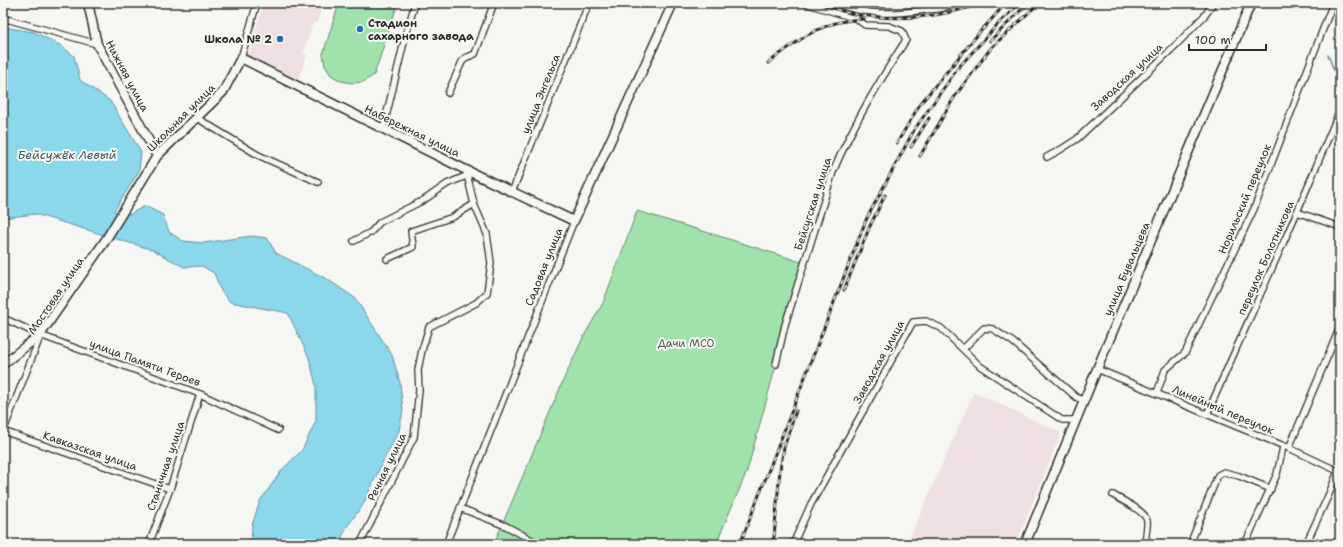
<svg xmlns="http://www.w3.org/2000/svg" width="1343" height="547" font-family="'Shantell Sans',sans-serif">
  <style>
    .built { fill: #efdfe2 }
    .green { fill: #a0e2ac; stroke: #66866c }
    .water { fill: #8bd7eb; stroke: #65929e }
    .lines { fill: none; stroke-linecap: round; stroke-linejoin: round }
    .stream { stroke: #65929e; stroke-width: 1.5 }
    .street-casing { stroke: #2b2b2b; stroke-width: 8 }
    .secondary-casing { stroke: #2b2b2b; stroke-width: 11 }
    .street { stroke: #f6f6f2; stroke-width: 5.5 }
    .secondary { stroke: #f6f6f2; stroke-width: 8 }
    .rail-casing { stroke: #2b2b2b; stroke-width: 3 }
    .rail { stroke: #f6f6f2; stroke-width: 1.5; stroke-dasharray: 4.5; stroke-linecap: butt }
    .poi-dot { fill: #1f6fb2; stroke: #f6f6f2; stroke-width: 1.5 }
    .labels { text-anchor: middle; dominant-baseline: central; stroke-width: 4; stroke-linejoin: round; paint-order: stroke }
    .poi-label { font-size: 11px; font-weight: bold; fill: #2b2b2b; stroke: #f6f6f2; text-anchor: start }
    .street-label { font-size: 11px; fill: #2b2b2b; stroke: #f6f6f2 }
    .park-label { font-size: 11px; fill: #48594b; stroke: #f6f6f2 }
    .water-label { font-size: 12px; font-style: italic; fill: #43565b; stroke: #f6f6f2 }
  </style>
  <rect width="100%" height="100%" fill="#f6f6f2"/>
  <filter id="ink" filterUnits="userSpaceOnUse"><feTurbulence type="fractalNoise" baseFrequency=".025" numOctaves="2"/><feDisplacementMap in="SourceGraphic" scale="8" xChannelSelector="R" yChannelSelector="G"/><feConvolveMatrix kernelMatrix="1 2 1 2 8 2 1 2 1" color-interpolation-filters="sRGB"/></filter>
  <g filter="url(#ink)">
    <g class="built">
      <path d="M264,3H323L316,24L313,23L303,54L307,55L298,80L248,55Z"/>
      <path d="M974,392L1061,433L1016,544H907Z"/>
    </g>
    <g class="green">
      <path d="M339,3H398L374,75L363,82L352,83L341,81L331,75L325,66L323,54Z"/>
      <path d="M637,211C693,228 749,245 804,263L747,471L716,544H494L566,374L584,336L603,303Z"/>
    </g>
    <path class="water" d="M3,27L34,32L60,45L74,56L80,80L110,101L141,152L139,171L114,211L130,214L145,206L163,215L169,232L183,241L203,243L251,236L267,238L276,253L327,279L355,298L392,355L400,383L403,410L399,431L383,461L363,505L346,528L339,544H251L252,525L260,501L282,470L302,450L316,421V385L309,358L288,313L230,302L221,291L214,273L202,266L184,267L153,250L35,214L3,218V127L6,126L3,120Z"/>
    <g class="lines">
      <g class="stream">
        <path d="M1328,55L1340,86"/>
        <path d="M1340,93V96"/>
      </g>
      <g class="street-casing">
        <g id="street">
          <path d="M833,3C867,15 889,15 925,10C935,9 946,9 954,3"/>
          <path d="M3,19L10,20L97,44"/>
          <path d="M241,58L257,3"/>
          <path d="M448,93L462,62L465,58L475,54L494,3"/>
          <path d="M197,118L258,155L318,182"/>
          <path d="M383,129L404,42L415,3"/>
          <path d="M1047,157L1060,150L1077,139L1176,45L1206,14L1213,3"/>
          <path d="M512,192L589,3"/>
          <path d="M1297,212L1340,227"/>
          <path d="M354,241L371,232L380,222L424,200L447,184L466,176"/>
          <path d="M387,259L413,247L411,231L453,217L474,204"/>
          <path d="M3,318L40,335L200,394L278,430"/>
          <path d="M963,349L984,328L993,329L1013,342L1076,397L1084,401"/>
          <path d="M776,364L785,325L833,172C852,126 879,82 906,40L902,31L889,26L865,25L857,19L805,3"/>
          <path d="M1097,369L1289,448L1340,472"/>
          <path d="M1157,393L1165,370L1185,353L1254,209L1333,3"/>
          <path d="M1207,414L1297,212L1340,110"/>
          <path d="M3,431L170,489"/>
          <path d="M3,432L40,337"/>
          <path d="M1289,448L1340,327"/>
          <path d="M1113,495C1121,500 1146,511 1147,521C1148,527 1145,534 1146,540L1152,544"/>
          <path d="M460,508L506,526L539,544"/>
          <path d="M149,544L170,489L200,394"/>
          <path d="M360,544L414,437L419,390L418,370L422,350L429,327L476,303L487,293L491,263L487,234L474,204L466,170"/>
          <path d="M446,544L574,221"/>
          <path d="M793,544L811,504L913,322L926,321L941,328L980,366L1062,420H1076"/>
          <path d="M1190,544L1218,475L1224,472L1239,476L1271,489"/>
          <path d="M1245,544L1277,474L1283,447"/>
          <path d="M1306,544L1329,494L1338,471"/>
        </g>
      </g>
      <g class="secondary-casing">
        <g id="secondary">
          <path d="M88,3L97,44L157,156"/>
          <path d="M3,364L40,335L105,241L157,156L223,92L241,58L466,170L574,221L673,3"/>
          <path d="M1025,544L1097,369L1251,3"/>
        </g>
      </g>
      <use href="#street" class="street"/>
      <use href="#secondary" class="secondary"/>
      <g class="rail-casing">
        <g id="rail">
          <path d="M819,3C832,8 847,13 860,15C900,21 944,17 982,3"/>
          <path d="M982,30L1006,3"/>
          <path d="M990,41L1028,3"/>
          <path d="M768,63C800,39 822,20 864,19"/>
          <path d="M897,143L920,104L984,27"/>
          <path d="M911,147L929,118"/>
          <path d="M920,156L955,96L991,48L1039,3"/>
          <path d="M844,290L870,226L885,195"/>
          <path d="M740,544L866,220L914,130L958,68L999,23L1020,3"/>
          <path d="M771,544L774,537L780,470L784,447L796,411"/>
        </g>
      </g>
      <use href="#rail" class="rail"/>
    </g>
  </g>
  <g class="poi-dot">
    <circle cx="360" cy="29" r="4"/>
    <circle cx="280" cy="39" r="4"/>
  </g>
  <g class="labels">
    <g class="poi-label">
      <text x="368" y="23">Стадион<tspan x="368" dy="13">сахарного завода</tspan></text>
      <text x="272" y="39" text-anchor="end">Школа № 2</text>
    </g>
    <g class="street-label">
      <text transform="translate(127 76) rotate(62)">Нижняя улица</text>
      <text transform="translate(1127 77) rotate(-43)">Заводская улица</text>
      <text transform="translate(541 94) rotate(-68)">улица Энгельса</text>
      <text transform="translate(181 118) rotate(-45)">Школьная улица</text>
      <text transform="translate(412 131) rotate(26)">Набережная улица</text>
      <text transform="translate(1245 199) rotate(-67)">Норильский переулок</text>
      <text transform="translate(813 204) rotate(-72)">Бейсугская улица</text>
      <text transform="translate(1266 258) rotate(-66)">переулок Болотникова</text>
      <text transform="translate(544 267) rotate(-68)">Садовая улица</text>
      <text transform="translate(1127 269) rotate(-67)">улица Бувальцева</text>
      <text transform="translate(56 296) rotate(-56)">Мостовая улица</text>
      <text transform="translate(879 362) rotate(-61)">Заводская улица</text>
      <text transform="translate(145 363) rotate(20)">улица Памяти Героев</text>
      <text transform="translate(1223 410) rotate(23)">Линейный переулок</text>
      <text transform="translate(90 451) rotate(19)">Кавказская улица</text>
      <text transform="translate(166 466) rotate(-71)">Станичная улица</text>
      <text transform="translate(387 467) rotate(-64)">Речная улица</text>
    </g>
    <g class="park-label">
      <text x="686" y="343">Дачи МСО</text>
    </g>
    <g class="water-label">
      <text x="67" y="155">Бейсужёк Левый</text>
    </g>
  </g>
  <rect width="1343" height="547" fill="none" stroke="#f6f6f2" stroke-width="16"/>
  <rect x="8" y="8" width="1327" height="531" fill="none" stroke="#2b2b2b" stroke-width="1.5" filter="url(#ink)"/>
  <path d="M1189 44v6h77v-6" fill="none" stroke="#2b2b2b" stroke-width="2"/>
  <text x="1195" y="44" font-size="12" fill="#2b2b2b" stroke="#f6f6f2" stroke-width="3" paint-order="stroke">100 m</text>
</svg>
